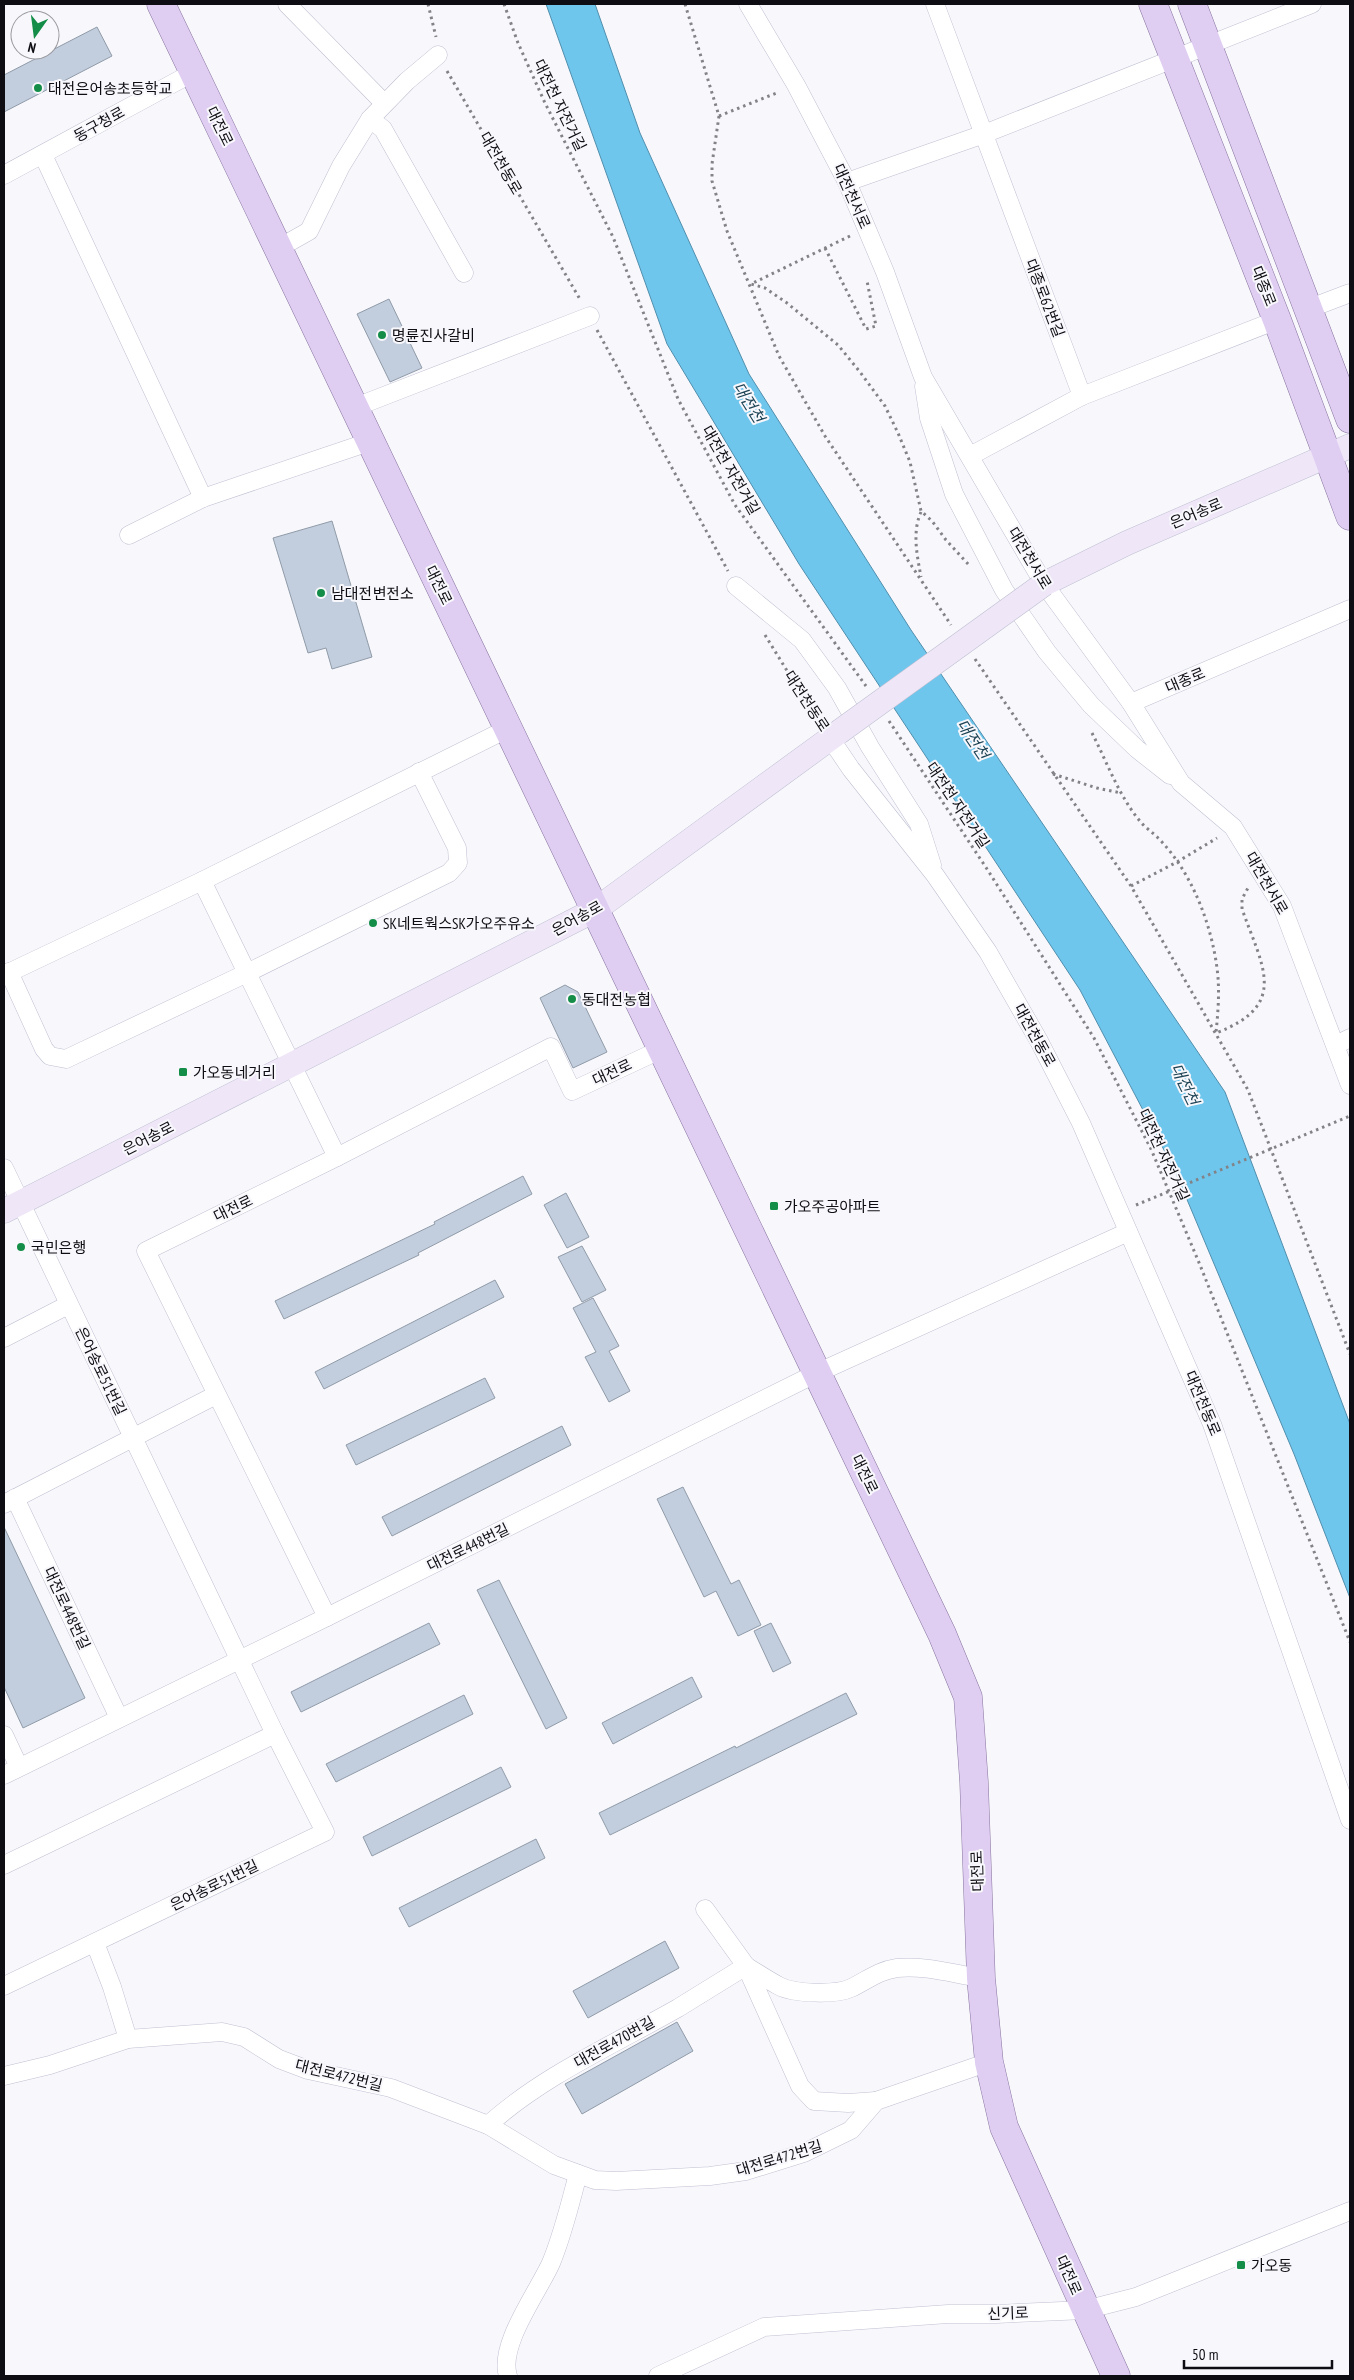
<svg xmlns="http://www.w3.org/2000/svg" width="1354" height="2380" font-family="'PT Sans Narrow','Noto Sans KR',sans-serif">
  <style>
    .water { fill: #6ec6ed; stroke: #518eac }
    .building { fill: #c2cddd; stroke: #909ba9 }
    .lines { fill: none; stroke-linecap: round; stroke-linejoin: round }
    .minor-casing { stroke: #bfc0d2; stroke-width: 19 }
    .secondary-casing { stroke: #bfc0d2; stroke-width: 25 }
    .primary-casing { stroke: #88749e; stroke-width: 29 }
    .path { stroke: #828287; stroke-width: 3; stroke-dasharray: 2.5 4; stroke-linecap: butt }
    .minor { stroke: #fff; stroke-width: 18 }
    .secondary { stroke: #efe6f8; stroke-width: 24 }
    .primary { stroke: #dfcdf2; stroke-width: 28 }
    .secondary-bridge-casing { stroke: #bfc0d2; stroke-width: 25; stroke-linecap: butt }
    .secondary-bridge { stroke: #efe6f8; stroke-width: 24 }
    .poi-dot { fill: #148d48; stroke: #f8f8fc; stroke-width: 2 }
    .labels { text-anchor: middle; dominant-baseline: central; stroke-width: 4; stroke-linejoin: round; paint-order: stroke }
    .poi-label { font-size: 15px; fill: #0d0d13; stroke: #f8f8fc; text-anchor: start }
    .street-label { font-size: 15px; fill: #0d0d13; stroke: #f8f8fc }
    .water-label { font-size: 16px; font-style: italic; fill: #1e4455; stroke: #f8f8fc }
  </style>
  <rect width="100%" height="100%" fill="#f8f8fc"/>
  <path class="water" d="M546,4H595L640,133L749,374L911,630L1225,1092L1350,1424V1598L1294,1454L1175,1171L1080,990L799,564L667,344Z"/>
  <g class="building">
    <path d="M97,27L112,56L4,112V75Z"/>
    <path d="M389,299L422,368L390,382L357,314Z"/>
    <path d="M332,521L372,657L332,669L326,648L308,653L273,538Z"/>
    <path d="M565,985L578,992L607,1052L573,1068L540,998Z"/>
    <path d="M523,1176L532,1194L418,1253L419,1255L284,1319L275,1301L435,1224L434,1222Z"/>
    <path d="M566,1193L589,1237L567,1248L544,1205Z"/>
    <path d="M582,1246L606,1290L582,1302L558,1257Z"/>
    <path d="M495,1280L504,1297L324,1389L315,1372Z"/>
    <path d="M593,1298L619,1346L609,1351L630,1391L609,1402L585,1357L596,1352L573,1308Z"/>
    <path d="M485,1378L495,1398L356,1465L346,1445Z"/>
    <path d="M562,1426L571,1445L392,1536L382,1517Z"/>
    <path d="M683,1487L731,1584L739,1580L761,1625L738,1636L716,1591L704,1597L657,1499Z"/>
    <path d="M4,1527L85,1698L23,1728L4,1687Z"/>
    <path d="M499,1580L567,1718L546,1729L477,1590Z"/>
    <path d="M429,1623L440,1644L301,1712L291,1692Z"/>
    <path d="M771,1623L791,1663L773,1672L754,1631Z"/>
    <path d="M692,1677L702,1697L613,1744L602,1723Z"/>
    <path d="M846,1693L857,1714L610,1835L599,1813L735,1746L736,1748Z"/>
    <path d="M464,1695L473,1714L336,1782L326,1764Z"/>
    <path d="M501,1767L511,1787L372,1856L363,1837Z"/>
    <path d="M536,1839L545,1858L409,1927L399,1908Z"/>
    <path d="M665,1941L679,1968L588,2018L573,1991Z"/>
    <path d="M677,2022L693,2051L582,2114L565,2084Z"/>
  </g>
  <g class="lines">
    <g class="minor-casing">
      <g id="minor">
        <path d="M287,4L384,103"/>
        <path d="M748,4L796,85L847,182L885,272L923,377L1044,584L1131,703L1181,783L1233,827L1282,906L1350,1085"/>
        <path d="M935,4L1082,396"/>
        <path d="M370,119L383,129L464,273"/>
        <path d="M43,155L203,498"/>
        <path d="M4,175L194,72"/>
        <path d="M847,182L984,134L1312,4"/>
        <path d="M279,248L309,231L341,166L370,119L407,81L438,55"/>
        <path d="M1308,309L1350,293"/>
        <path d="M924,386L929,418L954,494L1004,590L1047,652L1091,705L1137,749L1170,775"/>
        <path d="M353,408L590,316"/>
        <path d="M970,456L1082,396L1277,320"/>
        <path d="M129,535L203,498L369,442"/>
        <path d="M736,586L802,640L837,688L870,747L919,824L932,865"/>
        <path d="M1131,703L1350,609"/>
        <path d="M830,738L851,769L935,875L988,952L1039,1041L1081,1123L1212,1424L1350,1820"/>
        <path d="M202,881L337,1157"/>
        <path d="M9,972L44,1049L50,1056L66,1059L247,973L449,873L458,863L457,848L419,772"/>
        <path d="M4,975L202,881L509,728"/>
        <path d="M1336,1045L1350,1038"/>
        <path d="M4,1168L275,1734L325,1832L4,1986"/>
        <path d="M4,1338L68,1305"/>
        <path d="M15,1498L119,1718"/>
        <path d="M4,1504L216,1395"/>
        <path d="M327,1617L146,1251L337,1157L551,1047L572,1091L662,1049"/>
        <path d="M4,1735L19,1767"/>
        <path d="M4,1775L327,1617L817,1373L1128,1232"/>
        <path d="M4,1865L275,1734"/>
        <path d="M705,1909L746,1966L800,2086L814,2101L848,2103L876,2101"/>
        <path d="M95,1943L112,1987L128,2039"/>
        <path d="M4,2076L50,2065L128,2039L222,2032L244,2037L279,2059L308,2070L391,2088L488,2125L554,2165L595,2180L616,2181L710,2176L746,2171L804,2153L851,2130L876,2101L989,2062"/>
        <path d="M488,2125C544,2075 613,2045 678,2008C701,1994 723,1980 746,1966C757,1973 768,1980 779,1986C794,1994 836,1995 851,1988C868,1980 877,1971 897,1968C924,1965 954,1974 981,1978"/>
        <path d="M508,2376C498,2345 538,2292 551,2263C563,2234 570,2204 578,2174"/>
        <path d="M658,2376L764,2327L948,2314H996L1085,2310L1136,2297L1350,2211"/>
      </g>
    </g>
    <g class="secondary-casing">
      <g id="secondary">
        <path d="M1044,584L1127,543L1350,446"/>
        <path d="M4,1211L595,910L839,732"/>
      </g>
    </g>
    <g class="primary-casing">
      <g id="primary">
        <path d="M161,4L942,1634L968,1697L974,1782L981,1978L989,2062L1004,2127L1116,2376"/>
        <path d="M1153,4L1277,320L1350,516"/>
        <path d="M1192,4L1350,419"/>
      </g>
    </g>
    <g class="path">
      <path d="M428,4L436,37"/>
      <path d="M504,4L518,43L545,103L613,237L678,399L735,505L866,686"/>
      <path d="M685,4L719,116L712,164V181L727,231L779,356L825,436L951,625"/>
      <path d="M447,71L581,301"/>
      <path d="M719,116L779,92"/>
      <path d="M850,236L751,284L765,288L787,303L838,345L860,372L885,406L898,433L910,462L921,511L932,521L946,540L969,565"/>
      <path d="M825,248L866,329L876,326L867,281"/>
      <path d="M597,330L728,571"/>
      <path d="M921,512C912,532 917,555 921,577"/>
      <path d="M765,635L818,721"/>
      <path d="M975,659L1131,886L1248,1090L1350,1354"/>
      <path d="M889,721L987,869L1094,1038L1151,1149L1200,1265L1350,1642"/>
      <path d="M1092,733C1107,762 1118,794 1139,820C1145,828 1154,833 1161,841C1192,874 1211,923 1217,968C1220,990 1218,1012 1216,1033C1290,1005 1262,966 1242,909V899L1249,886"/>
      <path d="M1053,774L1097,788L1121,793"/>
      <path d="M1131,886L1177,862L1217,838"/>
      <path d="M1136,1205L1350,1116"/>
    </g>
    <use href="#minor" class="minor"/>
    <use href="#secondary" class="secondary"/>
    <use href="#primary" class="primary"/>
    <g class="secondary-bridge-casing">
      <path id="secondary-bridge" d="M839,732L1044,584"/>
    </g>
    <use href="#secondary-bridge" class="secondary-bridge"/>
  </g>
  <g class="poi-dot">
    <circle cx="38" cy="88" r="5"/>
    <circle cx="382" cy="335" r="5"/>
    <circle cx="321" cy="593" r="5"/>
    <circle cx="373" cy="923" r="5"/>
    <circle cx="572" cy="999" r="5"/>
    <rect x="178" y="1067" width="10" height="10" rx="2.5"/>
    <rect x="769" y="1201" width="10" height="10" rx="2.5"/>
    <circle cx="21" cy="1247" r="5"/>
    <rect x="1236" y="2260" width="10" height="10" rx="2.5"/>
  </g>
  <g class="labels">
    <g class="poi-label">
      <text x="48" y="88">대전은어송초등학교</text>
      <text x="392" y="335">명륜진사갈비</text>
      <text x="331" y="593">남대전변전소</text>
      <text x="383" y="923">SK네트웍스SK가오주유소</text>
      <text x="582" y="999">동대전농협</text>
      <text x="193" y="1072">가오동네거리</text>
      <text x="784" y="1206">가오주공아파트</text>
      <text x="31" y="1247">국민은행</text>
      <text x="1251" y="2265">가오동</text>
    </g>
    <g class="street-label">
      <text transform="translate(560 105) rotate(64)">대전천 자전거길</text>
      <text transform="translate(99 124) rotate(-29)">동구청로</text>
      <text transform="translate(220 126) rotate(64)">대전로</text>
      <text transform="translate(501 163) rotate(60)">대전천동로</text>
      <text transform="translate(852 196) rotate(66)">대전천서로</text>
      <text transform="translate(1264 286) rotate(68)">대종로</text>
      <text transform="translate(1045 298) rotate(69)">대종로62번길</text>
      <text transform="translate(731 470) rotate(60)">대전천 자전거길</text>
      <text transform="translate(1196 513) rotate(-23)">은어송로</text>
      <text transform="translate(1030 558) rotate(59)">대전천서로</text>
      <text transform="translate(439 585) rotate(64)">대전로</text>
      <text transform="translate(1185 680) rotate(-23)">대종로</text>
      <text transform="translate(807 701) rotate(57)">대전천동로</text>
      <text transform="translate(958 805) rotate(56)">대전천 자전거길</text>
      <text transform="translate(1267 883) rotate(60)">대전천서로</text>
      <text transform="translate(577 918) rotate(-29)">은어송로</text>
      <text transform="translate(1035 1035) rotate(61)">대전천동로</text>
      <text transform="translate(612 1072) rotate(-25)">대전로</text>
      <text transform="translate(148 1138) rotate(-27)">은어송로</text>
      <text transform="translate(1164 1155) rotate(65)">대전천 자전거길</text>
      <text transform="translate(233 1208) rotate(-26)">대전로</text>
      <text transform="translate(101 1371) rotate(64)">은어송로51번길</text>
      <text transform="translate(1203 1403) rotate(67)">대전천동로</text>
      <text transform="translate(865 1474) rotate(64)">대전로</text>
      <text transform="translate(468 1547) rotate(-26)">대전로448번길</text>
      <text transform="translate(67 1608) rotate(65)">대전로448번길</text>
      <text transform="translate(977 1871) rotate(-92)">대전로</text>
      <text transform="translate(214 1885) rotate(-26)">은어송로51번길</text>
      <text transform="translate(614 2042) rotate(-29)">대전로470번길</text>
      <text transform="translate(339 2075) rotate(14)">대전로472번길</text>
      <text transform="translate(779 2158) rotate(-17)">대전로472번길</text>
      <text transform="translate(1069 2275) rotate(66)">대전로</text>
      <text transform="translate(1008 2313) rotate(-2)">신기로</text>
    </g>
    <g class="water-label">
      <text transform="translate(749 402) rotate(58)">대전천</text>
      <text transform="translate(973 739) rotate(56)">대전천</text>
      <text transform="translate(1185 1084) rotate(64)">대전천</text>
    </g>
  </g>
  <rect width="1354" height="2380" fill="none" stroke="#0d0d13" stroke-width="10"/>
  <g transform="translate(35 35) rotate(194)"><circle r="24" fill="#f8f8fc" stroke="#9a9a9f"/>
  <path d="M0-4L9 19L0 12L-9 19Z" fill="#148d48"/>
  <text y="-8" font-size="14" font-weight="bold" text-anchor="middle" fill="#0d0d13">N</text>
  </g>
  <path d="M1184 2360v8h148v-8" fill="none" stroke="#0d0d13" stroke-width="2.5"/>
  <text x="1192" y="2360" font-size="15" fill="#0d0d13" stroke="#f8f8fc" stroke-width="4" paint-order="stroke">50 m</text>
</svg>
